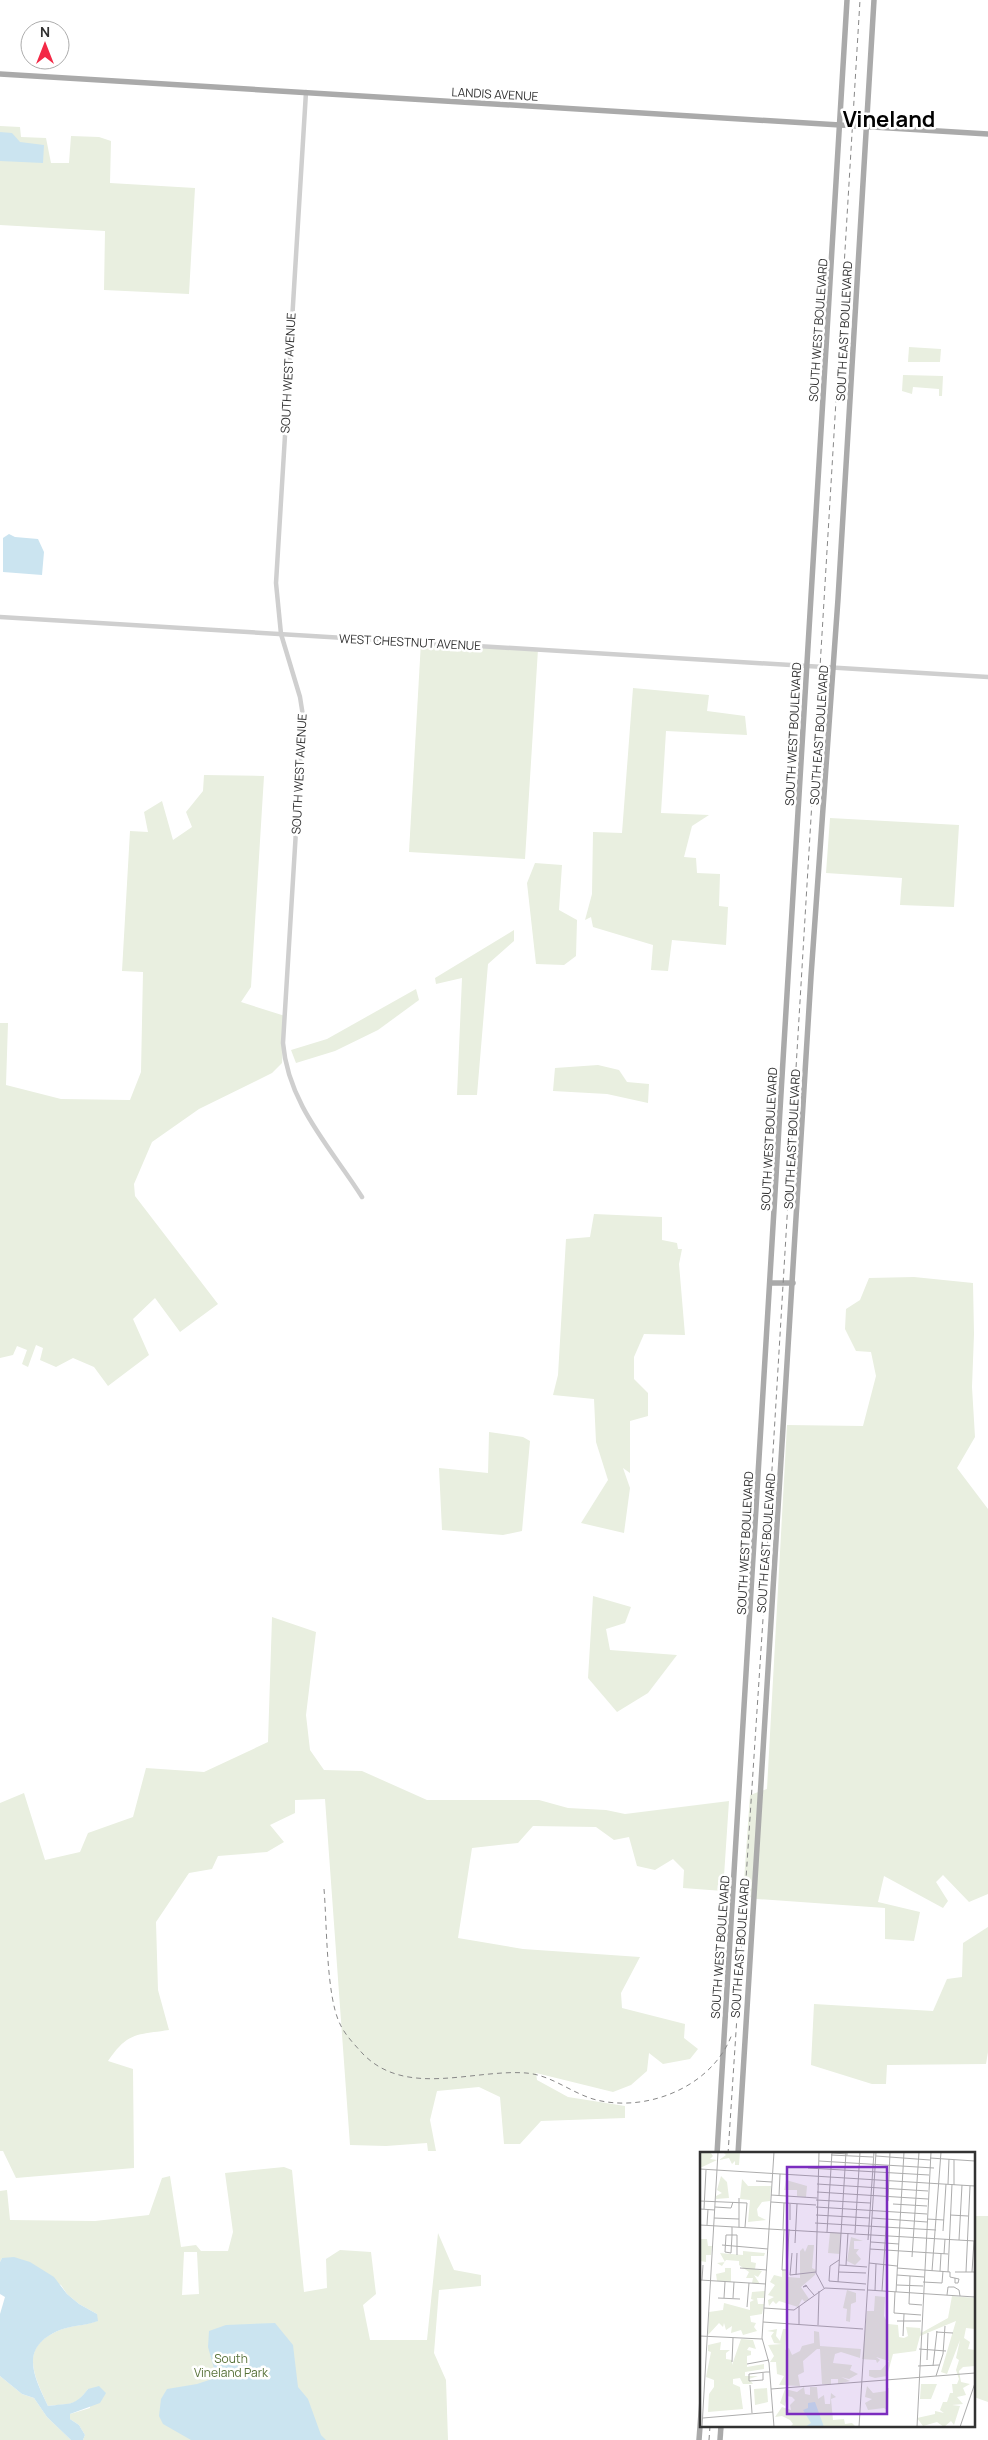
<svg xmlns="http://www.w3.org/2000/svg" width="988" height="2440" font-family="Manrope,sans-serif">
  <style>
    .green { fill: #e9efe0; fill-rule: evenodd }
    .water { fill: #cbe4f0 }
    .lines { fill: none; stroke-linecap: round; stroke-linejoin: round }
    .minor { stroke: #cfcfcf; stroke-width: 4.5 }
    .major { stroke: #aaa; stroke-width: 5.5 }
    .rail { stroke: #878787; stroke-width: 1; stroke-dasharray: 5 4; stroke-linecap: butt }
    .labels { text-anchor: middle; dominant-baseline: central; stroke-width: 5; stroke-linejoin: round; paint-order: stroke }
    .street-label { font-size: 12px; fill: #323232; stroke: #fff }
    .park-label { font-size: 12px; fill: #58723a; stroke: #fff }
    .town-label { font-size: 22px; font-weight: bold; fill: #000; stroke: #fff }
    .inset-road { fill: none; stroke: #adadad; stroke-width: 1 }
    .view { fill: #7b2cbf; fill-opacity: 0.15; stroke: #7b2cbf; stroke-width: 2.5 }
    .inset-edge { fill: none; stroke: #323232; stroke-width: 2.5 }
  </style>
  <rect width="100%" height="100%" fill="#fff"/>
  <g class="green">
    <path d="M0,126L20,127L21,137L46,138L51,163H69L71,136L99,137L111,141L110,183L195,188L189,294L104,290L105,231L0,225Z"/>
    <path d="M909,347L941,349L940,362H908Z"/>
    <path d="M903,375L943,376L942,396H939V389L913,387L912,394L902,391Z"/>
    <path d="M421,642L538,649L525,859L409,852Z"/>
    <path d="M633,688L709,695L707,711L745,716L747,735L666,731L661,813L709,815L692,826L684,857L696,858L697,873L720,874L719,906L728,907L726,945L672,940L668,971L651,970L653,945L593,927L591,917L585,920L592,894L593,832L622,833Z"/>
    <path d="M204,775L264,776L251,987L241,1002L285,1016L282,1063L272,1073L199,1109L152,1142L134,1184L135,1196L218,1304L180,1332L155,1298L133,1319L149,1355L108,1386L94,1367L73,1358L56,1367L40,1360L43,1348L36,1345L28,1367L22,1364L27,1350L17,1346L13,1355L0,1358V1023H8L6,1085L61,1099L130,1100L141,1072L143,972L122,971L130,831L148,832L144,812L162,801L173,840L192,827L186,812L203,791Z"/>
    <path d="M830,818L959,825L954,907L900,905L902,878L826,873Z"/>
    <path d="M535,863L562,865L559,910L577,920L576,956L564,965L536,964L527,883Z"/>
    <path d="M514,930V941L488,964L477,1095H457L462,978L436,984L435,978Z"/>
    <path d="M416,989L419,1000L378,1030L335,1051L296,1063L291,1050L327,1039Z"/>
    <path d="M598,1065L619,1070L627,1082L649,1084L648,1103L607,1094L553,1091L555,1068Z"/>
    <path d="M594,1214L662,1217V1240L677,1243L678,1249H682L679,1264L685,1335L644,1334L634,1357V1379L648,1393V1416L630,1421V1473L623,1468L630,1488L624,1533L581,1523L608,1480L596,1442L594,1399L553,1395L558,1375L566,1239L590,1237Z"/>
    <path d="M914,1277L973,1283L974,1334L972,1387L975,1437L957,1468L988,1509V1894L969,1902L943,1875L936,1882L948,1901L943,1908L884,1876L878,1902L920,1912L914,1941L885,1939V1908L757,1899L743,1895L750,1795L767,1789L787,1425L863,1426L876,1376L871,1352L856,1351L845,1329L846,1309L860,1300L869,1278Z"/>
    <path d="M489,1432L523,1437L530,1441L522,1531L503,1535L442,1530L439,1468L488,1473Z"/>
    <path d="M593,1596L631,1607L625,1623L606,1629L610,1650L677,1655L648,1693L617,1712L588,1678Z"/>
    <path d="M272,1617L316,1632L306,1715L310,1750L324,1770L362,1771L427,1800H539L568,1808L606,1810L625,1814L729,1801L723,1891L683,1888L684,1870L673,1859L655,1870L637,1866L629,1837L614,1840L596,1827L533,1826L518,1843L472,1848L458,1938L523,1949L640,1957L621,1993L622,2008L685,2024L684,2038L698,2049L690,2059L663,2064L649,2053L647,2071L631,2085L613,2092L536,2073L537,2080L568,2097L625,2106V2118L541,2121L520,2144H504L500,2097L479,2087L437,2091L430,2120L436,2151H428L427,2143L386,2146L350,2145L325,1799L295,1800V1813L270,1825L284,1842L267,1852L218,1856L212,1869L189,1873L156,1922L158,1990L169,2030C136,2035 128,2032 108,2061L133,2069L134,2168L16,2178L3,2151H0V1803L24,1793L45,1860L80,1852L88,1833L133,1817L146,1768L204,1772L268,1742Z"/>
    <path d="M988,1927V2052L986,2064L887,2065L886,2084H872L811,2065L814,2004L933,2011L947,1979L962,1977L963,1943Z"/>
    <path d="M284,2167L292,2170L304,2292L327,2288L326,2259L340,2250L371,2252L376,2294L363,2305L370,2340H427L438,2233L454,2270L481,2275V2286L439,2290L434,2353L446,2380L448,2440H83L85,2435L79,2425L70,2419V2414L90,2408L88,2389C75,2408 68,2403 48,2406C34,2375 18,2347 60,2330C71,2325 85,2326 97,2321V2314L79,2304L67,2294L61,2285L2,2258L0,2262V2191L7,2190L10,2220L95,2221L149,2215L162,2178L170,2176L181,2247L196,2245L201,2251H228L233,2232L225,2173ZM184,2252H197L199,2294L182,2295Z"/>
    <path d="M974,2216H988V2402L974,2397Z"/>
    <path d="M0,2376L22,2394L34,2398L47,2417L71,2440H0Z"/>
  </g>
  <g class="water">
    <path d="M0,132L12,133L20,142L44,145L43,163L0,161Z"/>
    <path d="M9,534L15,537L38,539L44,552L42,575L3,572V538Z"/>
    <path d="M14,2257L30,2262L54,2277L67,2294L79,2304L97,2314L98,2321C86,2326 72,2325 60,2330C19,2347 33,2375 48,2406C68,2403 75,2407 88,2389L99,2386L106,2393L100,2403L70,2414V2419L79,2425L85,2435L83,2440H71L47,2417L34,2398L22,2394L0,2376V2314L5,2297L0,2294V2262L2,2258Z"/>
    <path d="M275,2323L293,2345L298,2387L308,2399L321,2435L326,2440H191L163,2424L159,2416L161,2399L167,2389L197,2384L212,2379L215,2372L208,2347L209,2331L226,2325Z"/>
  </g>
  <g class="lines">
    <g class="minor">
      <path d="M306,92L276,583L281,634L300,697L303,716L283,1043C288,1104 331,1148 362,1197"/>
      <path d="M0,617L988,677"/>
    </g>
    <g class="major">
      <path d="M0,74L988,134"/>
      <path d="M771,1283H793"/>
      <path d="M717,2154L847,0"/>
      <path d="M738,2154L811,976L838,599L874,0"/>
      <path d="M699,2440L702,2400"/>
      <path d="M720,2440L721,2426"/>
    </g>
    <g class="rail">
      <path d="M324,1889C327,1923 326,1996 340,2024C345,2035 355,2045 363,2054C406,2098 473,2069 526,2073C551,2075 570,2092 593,2099C645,2114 713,2087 732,2034"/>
      <path d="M728,2154L763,1619L860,0"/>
      <path d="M709,2440L710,2426"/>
    </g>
  </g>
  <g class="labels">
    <g class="street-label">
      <text transform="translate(495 94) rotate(3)">LANDIS AVENUE</text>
      <text transform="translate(818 330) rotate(-86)">SOUTH WEST BOULEVARD</text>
      <text transform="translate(844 331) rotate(-87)">SOUTH EAST BOULEVARD</text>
      <text transform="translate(288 373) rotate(-87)">SOUTH WEST AVENUE</text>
      <text transform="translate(410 642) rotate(3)">WEST CHESTNUT AVENUE</text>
      <text transform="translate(793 734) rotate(-87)">SOUTH WEST BOULEVARD</text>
      <text transform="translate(819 735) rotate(-86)">SOUTH EAST BOULEVARD</text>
      <text transform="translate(299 774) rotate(-87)">SOUTH WEST AVENUE</text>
      <text transform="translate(769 1139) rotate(-87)">SOUTH WEST BOULEVARD</text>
      <text transform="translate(792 1139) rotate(-87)">SOUTH EAST BOULEVARD</text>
      <text transform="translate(745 1543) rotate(-87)">SOUTH WEST BOULEVARD</text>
      <text transform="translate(766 1543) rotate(-86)">SOUTH EAST BOULEVARD</text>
      <text transform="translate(720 1947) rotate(-86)">SOUTH WEST BOULEVARD</text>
      <text transform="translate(740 1948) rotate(-86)">SOUTH EAST BOULEVARD</text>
    </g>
    <g class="park-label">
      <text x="231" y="2358">South<tspan x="231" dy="14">Vineland Park</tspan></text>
    </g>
    <g class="town-label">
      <text x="889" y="119">Vineland</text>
    </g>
  </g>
  <g transform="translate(700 2152)">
    <rect width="275" height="275" fill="#fff"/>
    <path d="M0,0H10L13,4L10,7L17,8L0,16ZM23,0H40L39,13H35V9L32,12L29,6L19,8L26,3ZM21,24L27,30L29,46L16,47V44L22,41L17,38ZM42,27L48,34H71L70,49L62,50L57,57L58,64L66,68L48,70L50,48L40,47ZM86,28L107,34L106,45L97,44V38H84ZM130,80L141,81L140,102L128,101ZM151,85L163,89H154V97H159L156,101L161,107L155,113L147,109ZM0,87H7L8,94H12L11,103H6V110L0,109ZM108,93H114L112,116L116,118L115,123L101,135L109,147L105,150L102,147L98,155L79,149L76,152L73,149L69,154L68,148L74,145L68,143L75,133L70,130L74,123L82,125V118L88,119V125L100,126V99L103,96L105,100ZM43,99L65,101L64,104H51V110L56,111L55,117L62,119L58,125L54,123L60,132L52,131L53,126H46L49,120L39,113V109L26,108L22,114L17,111L25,110L20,101L43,103ZM25,116H31V130L17,129L16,122L25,120ZM147,138L156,141V150L151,152L150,170L146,169L147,157L143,156ZM65,139L64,146H57L58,152H64L62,162L50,164L51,170L56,171L54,175L57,179L43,183L41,178L31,181L32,174L26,178L24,171L23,175L19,171L8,183L9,160L23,158L24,151L50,158V150L54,148L51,147L52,140ZM175,144L185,145L184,164L188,172L198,173L199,185L204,186L208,184L206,175L220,176L221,181L248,166L252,144L275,146V177L266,176L264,186L270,190L268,197L275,198V214L263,215L259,219L261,230L270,232L263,236L266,243L257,245L263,252L252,253L260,254L254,273L251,269L244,275L237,270L223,274L217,266L235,262V259L244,261L240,258L243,250H247L250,241H253L252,232H257L259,227L256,218L259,208L256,206L260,188L247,222L241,220L256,169L220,184L216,199L193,202L187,224L175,226L169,224V218H181L189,209L176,205L180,208L177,211L176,208L162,207L167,159H174ZM77,177L76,184L80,189L83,177H86L85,198L89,196L92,203L100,199L102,194L114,191V179L119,180L120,194L161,197L160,206L141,200L135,202L133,211L152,213L150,218L158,222L149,227L141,225L150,229L138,232V227H131V233L122,232L120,197H117L103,209L104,220L98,223L100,234L79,233L84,224L77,222L76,210H70L74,204L68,193L82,192L74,191L71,184L74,180L67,179ZM41,187L53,188L56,197L49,195L47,198L51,199V203L47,204V215L64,212V217L45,220V224H58L49,227L53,232H43L40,226L33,227V232L40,235L43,257L8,260L9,242L14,235V228L6,225L11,200L8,199V193L21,190L20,198H30L26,201V207L32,208V213ZM221,232H237L231,247H220ZM167,234L173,241L187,239L186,236H189L188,259L184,256L168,258L165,251L172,247L165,245ZM104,235L105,242L110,243V235H117L118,247L124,243L125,252H130L131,241L136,245L131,247L133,268L144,267L145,272L152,271L156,275H90L93,272L90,268L82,264L75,265L82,255L91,258L90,253L95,248L92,245L87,244L85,254L80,251L85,237L97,240ZM67,236L68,250L55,253L54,237Z" fill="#e9efe0"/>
    <path d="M115,250L124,275H105L111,271L103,258L108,256V251Z" fill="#cbe4f0"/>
    <path class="inset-road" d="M74,0L62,186L69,211L74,275M119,0L116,121L124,136M132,1L148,2M131,3L173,5M176,4L230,8M230,6L275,9M119,9L234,16M108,16L229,23M0,17L275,34M56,29L72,30M117,32L228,39M248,32L249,7M254,33V8M117,40L228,47M71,43L117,46M79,44L80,22M39,46V75M116,48L170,51M0,49L47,51L45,75M188,49L190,0M71,50L116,53M193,52L227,54M15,55L31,56L33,50M116,55L227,62M0,57L15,58M4,57L6,18M116,63L169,66M250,63L268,64M14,66L39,67M172,66L227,70M227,67L244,68M90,68V52M115,71L236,78M0,73L275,89M7,73L8,57M32,75V83L31,101L25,100L26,83H37V103M83,77L84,51M84,77L82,118H87L89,77M243,79L246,32M127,80L132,0M155,81L160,0M168,88L174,0M259,88L262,33M171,90L199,92M95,91L97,52M22,93L68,97M170,97L248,102M92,101L90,123L116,120M244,102L245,87M212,105L219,0M169,111L197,114M139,113L167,115M146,113L148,81M40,116L67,118M197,116L250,120M232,119L241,0M240,119L241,102M139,120L166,121M248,120L252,32M250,120V125L259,127L258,131H255V126M255,120H275M266,120L270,34M272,120L274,89M96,123L97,101M197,123L224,125M210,124L209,152L222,153M0,128L66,132M2,128L3,113M129,129L166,132M129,129L130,114L139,108M138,130L146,0M223,130L242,131L243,119M197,133L223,134M107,134L103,135L106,133L108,136L114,143M168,138L275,145M175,139L176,112M182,139L187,60M195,140L194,161L221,163M196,140L204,0M247,143L248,135H254L259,138L260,144M18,146L40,147M24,146L25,130M33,146L34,130M99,154V172M47,155L49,131M64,156L94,158L125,136L165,138M197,169H221M63,170L163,177M118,173L119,139M236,180L253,181M0,184L62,187M203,184L204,162M219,197L246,199M227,208L228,181M32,210L33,186M47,212L69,208M218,214L239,213M233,214L237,179M63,221V228L49,229V222L66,220H70M236,224L243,202L245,174M50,233L52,261M71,237L275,221M3,266L73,260M2,275L18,0M159,275L176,0M217,275L231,0M260,275L275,231"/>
    <path class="view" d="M87,15H187V262H87Z"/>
    <rect width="275" height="275" class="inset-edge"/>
  </g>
  <g transform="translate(45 45)"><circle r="24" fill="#ffffff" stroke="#adadad"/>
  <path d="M0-4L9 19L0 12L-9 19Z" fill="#f32946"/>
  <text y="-8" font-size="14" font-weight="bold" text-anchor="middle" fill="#323232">N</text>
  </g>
</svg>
